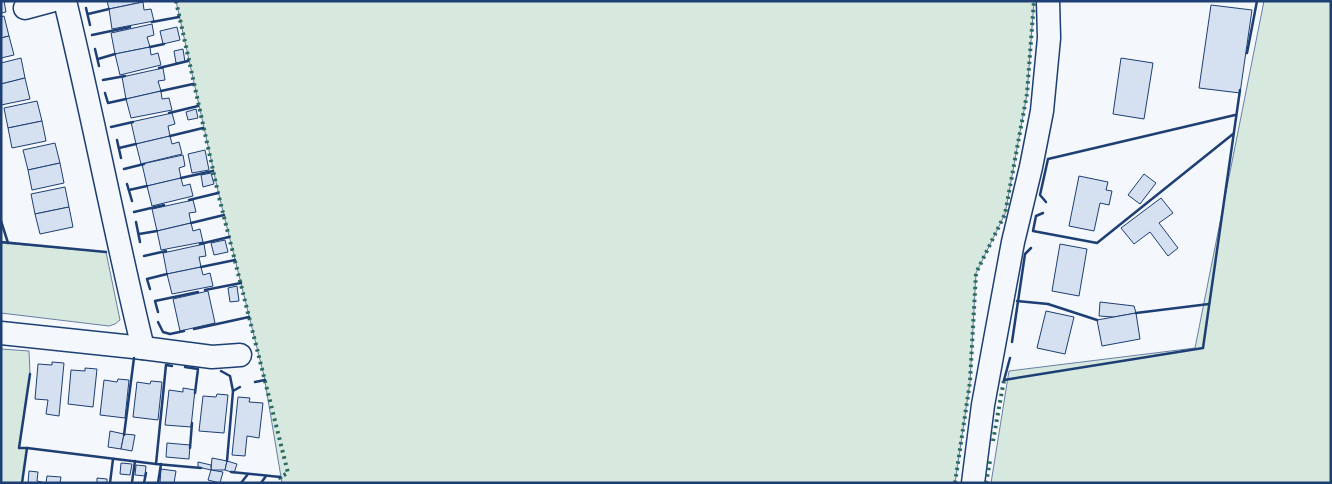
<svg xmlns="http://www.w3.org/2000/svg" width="1332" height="484" font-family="'PT Sans Narrow',sans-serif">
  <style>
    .green { fill: #d7e8df; stroke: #687fa3 }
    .building { fill: #d5e0f0; stroke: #1d3f73 }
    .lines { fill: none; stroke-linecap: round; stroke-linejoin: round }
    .minor-casing { stroke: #1d3f73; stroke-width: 25 }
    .minor { stroke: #f4f7fb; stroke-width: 22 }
    .hedge { stroke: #2c6c60; stroke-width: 4; stroke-dasharray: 2.5 4; stroke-linecap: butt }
    .wall { stroke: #1d3f73; stroke-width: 2.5 }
  </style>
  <rect width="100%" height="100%" fill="#f4f7fb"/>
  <g class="green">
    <path d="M176,1H1034L1027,94L1005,214L976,273L970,382L955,483H282L264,376L218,191Z"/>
    <path d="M1264,1H1331V483H991L1009,371L1195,348Z"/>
    <path d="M1,243L106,252L120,320L115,324L109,326L1,313Z"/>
    <path d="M1,349L29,351L30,374L19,448H27L22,483H1Z"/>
  </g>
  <g class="building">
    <path d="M1,1H4L6,12L1,13Z"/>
    <path d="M107,1H143V2L109,9Z"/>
    <path d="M143,2L144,10L151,9L154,21L112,29L109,9Z"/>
    <path d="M1211,5L1252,10L1240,93L1199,88Z"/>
    <path d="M4,16L9,36L1,38V17Z"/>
    <path d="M152,24L154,35L147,37L150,47L115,54L111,33Z"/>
    <path d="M177,27L180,40L163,44L160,31Z"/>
    <path d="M9,36L14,55L1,58V38Z"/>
    <path d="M150,47L151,55L158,53L161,65L120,75L115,54Z"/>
    <path d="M183,49L185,62L176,63L174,51Z"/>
    <path d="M21,58L25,78L1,84V63Z"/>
    <path d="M1121,58L1153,63L1144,119L1113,114Z"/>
    <path d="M163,68L165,80L158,81L161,91L126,99L122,77Z"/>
    <path d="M25,78L30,99L1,105V84Z"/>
    <path d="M161,91L162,99L169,98L172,110L131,118L126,99Z"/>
    <path d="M37,101L42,121L8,128L4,108Z"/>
    <path d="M196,109L198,118L188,120L186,112Z"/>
    <path d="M172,113L175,124L168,126L170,136L136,144L131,122Z"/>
    <path d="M42,121L46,141L12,148L8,128Z"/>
    <path d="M170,136L172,144L179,142L182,154L141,164L136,144Z"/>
    <path d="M55,143L60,163L28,170L23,150Z"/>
    <path d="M205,150L209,170L192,173L188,154Z"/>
    <path d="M183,155L185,166L179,168L181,178L147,186L142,164Z"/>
    <path d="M60,163L64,183L32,190L28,170Z"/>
    <path d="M211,173L214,184L203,187L201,175Z"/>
    <path d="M1144,174L1156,183L1140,204L1128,195Z"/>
    <path d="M1079,176L1108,182L1106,190L1112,191L1109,205L1100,203L1094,231L1069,226Z"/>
    <path d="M181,178L183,186L190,184L193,196L152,206L147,186Z"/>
    <path d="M65,187L69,207L35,214L31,194Z"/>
    <path d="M1161,198L1173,213L1159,223L1178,248L1168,256L1150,232L1134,244L1121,228Z"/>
    <path d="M193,200L196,212L189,213L191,223L157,231L152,209Z"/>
    <path d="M69,207L73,227L40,234L35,214Z"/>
    <path d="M191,223L193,231L200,229L203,242L161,250L157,231Z"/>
    <path d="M225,240L228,252L214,255L211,243Z"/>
    <path d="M204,244L206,256L199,257L201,267L167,274L163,253Z"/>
    <path d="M1060,244L1087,249L1079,296L1052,291Z"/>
    <path d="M201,267L203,275L210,273L213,286L172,294L167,274Z"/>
    <path d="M237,286L239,301L230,302L228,288Z"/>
    <path d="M208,291L215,323L180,331L173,299Z"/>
    <path d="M1100,302L1134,306L1136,313L1114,317L1099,316Z"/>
    <path d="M1046,311L1074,317L1065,354L1037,348Z"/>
    <path d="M1136,313L1140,339L1102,346L1097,320Z"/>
    <path d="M52,362L64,363L59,416L46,414L48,400L35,399L38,364L52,365Z"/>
    <path d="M85,368L97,369L93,407L68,404L71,370L85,371Z"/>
    <path d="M118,379L129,380L125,418L100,415L104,380L117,382Z"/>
    <path d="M151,381L162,382L158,420L133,417L137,382L150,384Z"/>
    <path d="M183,388L195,390L191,427L165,425L169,390L183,392Z"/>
    <path d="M217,394L228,395L224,433L199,431L203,396L216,397Z"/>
    <path d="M238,397L250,398L249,402L263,403L259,438L247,436L245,456L232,455Z"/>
    <path d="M110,431L124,434L121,449L108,447Z"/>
    <path d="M124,434L135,435L132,451L121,449Z"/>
    <path d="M167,443L190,445L189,459L166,457Z"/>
    <path d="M212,458L227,461L225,470H211Z"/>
    <path d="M227,461L237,464L234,473L225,470Z"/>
    <path d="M198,462L211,465V470L198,467Z"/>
    <path d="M121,463L132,464L130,475L120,474Z"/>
    <path d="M136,465L146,466L145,476L135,475Z"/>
    <path d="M161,469L176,471L174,483H160Z"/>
    <path d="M211,470L223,472L220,483L208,480Z"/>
    <path d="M29,471L38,472L37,481L46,483H28Z"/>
    <path d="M47,476L61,477L60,483H46Z"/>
    <path d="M97,478L107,479V483H97Z"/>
  </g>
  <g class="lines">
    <g class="minor-casing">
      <g id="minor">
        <path d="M65,1C93,116 115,233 143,348"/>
        <path d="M25,8L51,1"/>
        <path d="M1,333L143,348L212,357L240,355"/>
        <path d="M973,483L983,405L1013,242L1031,167L1042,111L1049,38L1048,1"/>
      </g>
    </g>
    <use href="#minor" class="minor"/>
    <g class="hedge">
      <path d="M176,1L218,193L288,473L280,477L282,483"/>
      <path d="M993,441L1004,380"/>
      <path d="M955,483L970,382L976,273L1005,214L1027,94L1034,1"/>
      <path d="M986,483L990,461"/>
    </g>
    <g class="wall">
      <path d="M86,8L90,25"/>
      <path d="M88,14L109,9"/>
      <path d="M152,22L179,17"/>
      <path d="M92,35L130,27"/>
      <path d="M150,47L164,44"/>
      <path d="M95,49L99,66"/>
      <path d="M1247,53L1257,1"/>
      <path d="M98,59L115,54"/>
      <path d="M159,68L188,61"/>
      <path d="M103,80L125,76"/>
      <path d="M161,91L193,84"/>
      <path d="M105,93L108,103L126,99"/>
      <path d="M169,113L198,106"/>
      <path d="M111,127L133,122"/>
      <path d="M170,136L203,128"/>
      <path d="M117,140L121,158"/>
      <path d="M119,148L136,144"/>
      <path d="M124,169L144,164"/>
      <path d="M181,178L213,171"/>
      <path d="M127,184L132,201"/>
      <path d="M129,190L147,186"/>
      <path d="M189,200L218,193"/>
      <path d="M1046,202L1040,195L1048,159L1235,115"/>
      <path d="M134,212L164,205"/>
      <path d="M1043,213L1036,216L1033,231L1097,243L1233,134"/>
      <path d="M1,221L8,243"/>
      <path d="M136,222L140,242"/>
      <path d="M191,223L224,215"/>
      <path d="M139,234L157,231"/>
      <path d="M1,242L106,252"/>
      <path d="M200,244L229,237"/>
      <path d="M144,256L166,251"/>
      <path d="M201,267L235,260"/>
      <path d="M150,289L147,279L167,274"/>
      <path d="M205,290L241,283"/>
      <path d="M1017,301L1048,304L1097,320"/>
      <path d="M158,312L155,301L198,292"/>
      <path d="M1136,313L1209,304"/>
      <path d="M158,322L163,332L170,334L184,331"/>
      <path d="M194,329L249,317"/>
      <path d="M1012,342L1025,254L1031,248"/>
      <path d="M1010,358L1004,380L1203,348L1240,90"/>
      <path d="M185,367L198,369L195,393"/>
      <path d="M221,371L230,376L233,391"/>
      <path d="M255,382L265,380"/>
      <path d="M124,435L134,358"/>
      <path d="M27,448L156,464L201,468"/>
      <path d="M190,448L192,423"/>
      <path d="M227,461L233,391L240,387"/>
      <path d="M156,464L166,365L172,366"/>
      <path d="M231,472L280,477"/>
      <path d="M132,482L135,461"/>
      <path d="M22,483L27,448H19L30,374"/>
      <path d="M110,483L113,459"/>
      <path d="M144,483L146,473"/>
      <path d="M158,483L161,464"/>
      <path d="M241,483L248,474"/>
      <path d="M261,483L266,476"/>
    </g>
  </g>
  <rect width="1332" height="484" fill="none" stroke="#1d3f73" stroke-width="5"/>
</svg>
